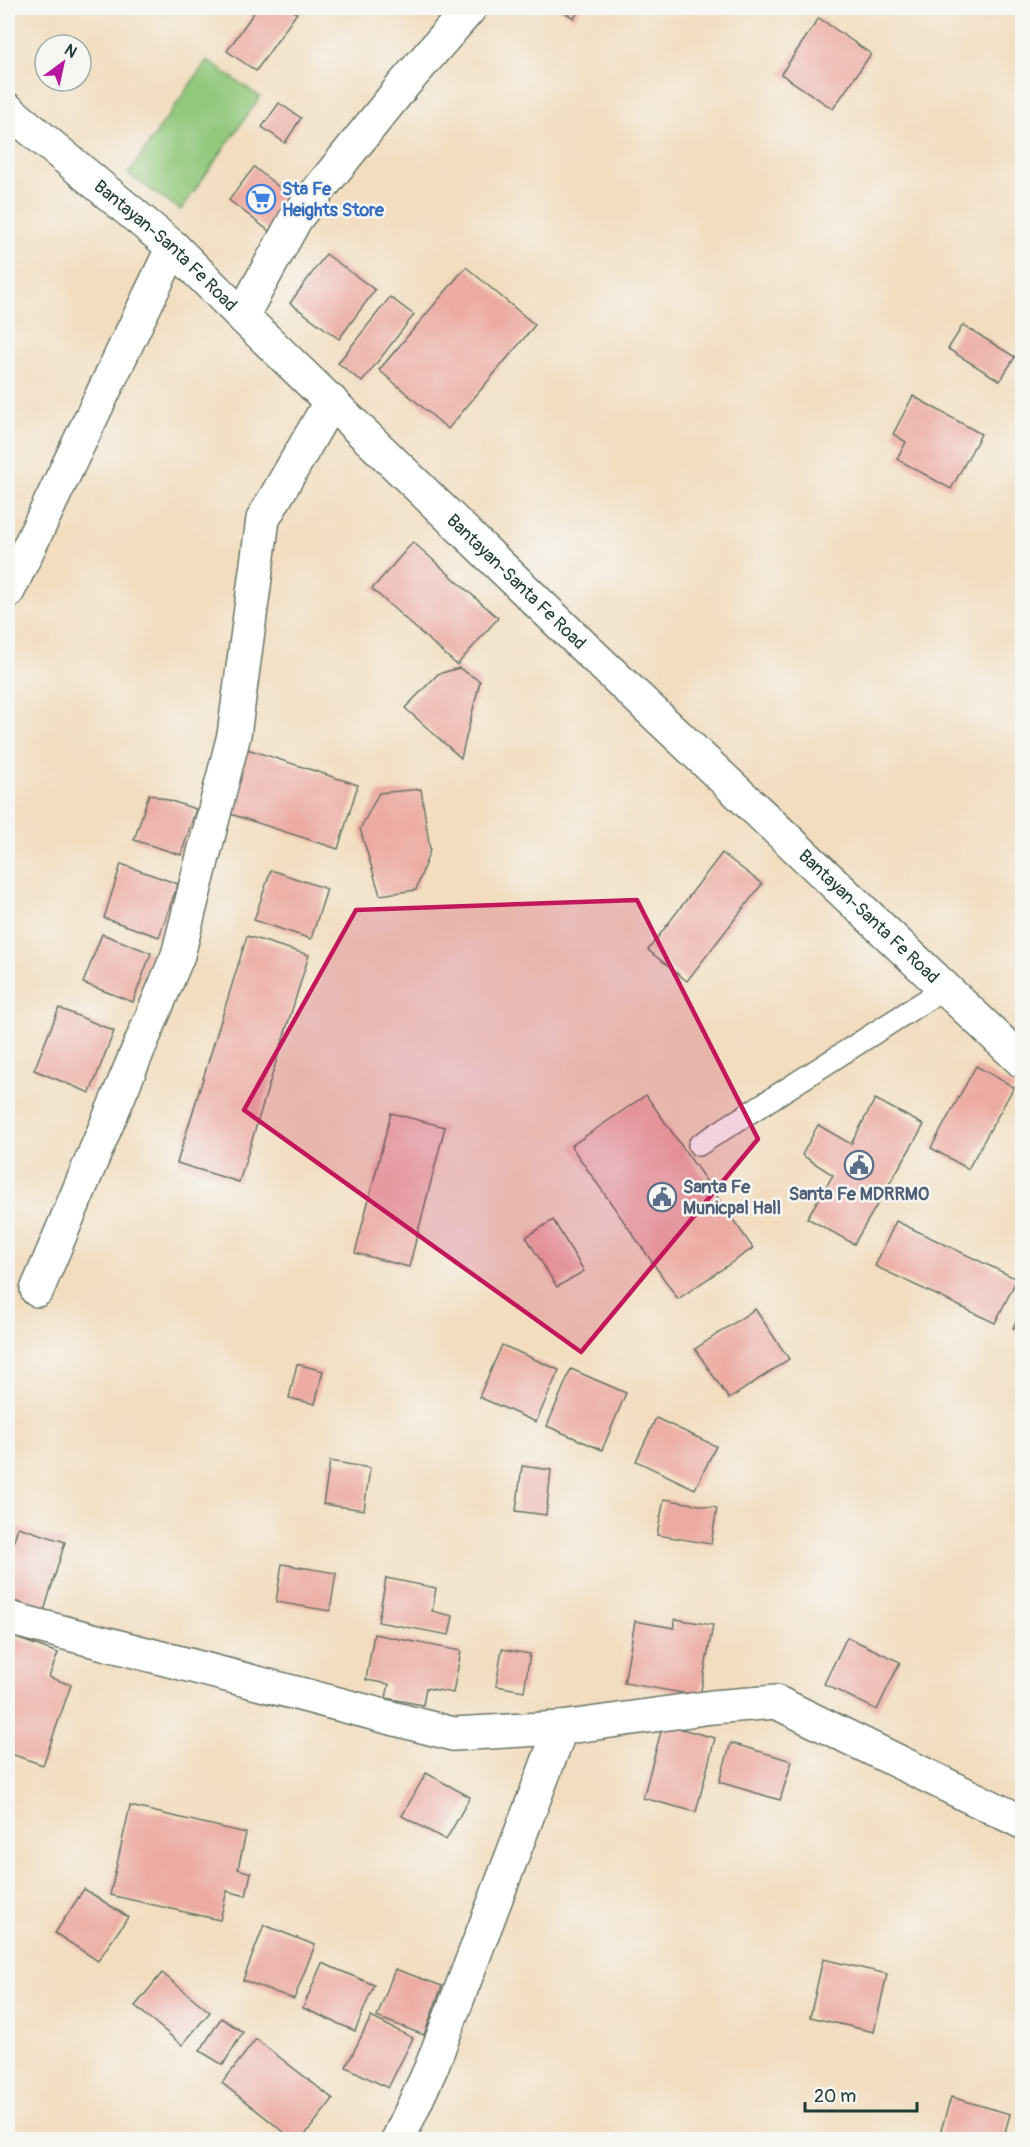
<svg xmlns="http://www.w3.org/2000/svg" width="1030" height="2147" font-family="Pangolin,sans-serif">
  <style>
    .green { fill: #91c87b; stroke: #588258; stroke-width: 1.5 }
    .building { fill: #ecaba2 }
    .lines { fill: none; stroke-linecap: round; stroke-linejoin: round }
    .service-casing { stroke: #697565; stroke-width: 24 }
    .minor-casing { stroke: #697565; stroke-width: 36 }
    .secondary-casing { stroke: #697565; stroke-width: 36 }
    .service { stroke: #fff; stroke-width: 21 }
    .minor { stroke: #fff; stroke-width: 33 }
    .secondary { stroke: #fff; stroke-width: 33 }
    .marked { fill: #c2185b; fill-opacity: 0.2; stroke: #c2185b; stroke-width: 4.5; stroke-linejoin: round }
    .labels { text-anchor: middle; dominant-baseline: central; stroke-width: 5; stroke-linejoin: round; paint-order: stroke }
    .shop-label { font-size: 18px; font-weight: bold; fill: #366cbe; stroke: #f6f6f2; text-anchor: start }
    .street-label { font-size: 18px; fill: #1f3d34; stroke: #f6f6f2 }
    .service-label { font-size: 18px; font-weight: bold; fill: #4e5e75; stroke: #f6f6f2; text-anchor: start }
  </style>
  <rect width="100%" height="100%" fill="#f6f6f2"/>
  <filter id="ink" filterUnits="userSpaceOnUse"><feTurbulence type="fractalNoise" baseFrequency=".0167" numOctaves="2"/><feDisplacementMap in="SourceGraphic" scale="12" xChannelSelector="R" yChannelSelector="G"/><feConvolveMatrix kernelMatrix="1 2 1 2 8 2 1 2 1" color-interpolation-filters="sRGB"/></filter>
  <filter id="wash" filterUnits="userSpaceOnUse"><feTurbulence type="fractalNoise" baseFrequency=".008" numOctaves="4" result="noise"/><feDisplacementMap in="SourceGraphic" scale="24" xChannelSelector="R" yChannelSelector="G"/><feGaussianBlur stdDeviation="1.35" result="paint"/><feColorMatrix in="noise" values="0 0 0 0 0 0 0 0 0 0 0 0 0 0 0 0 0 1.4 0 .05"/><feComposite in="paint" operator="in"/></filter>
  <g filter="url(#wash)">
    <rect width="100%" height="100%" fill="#f2ddc0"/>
    <path class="green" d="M207,60L260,97L181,210L128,174Z"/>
    <g id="blocks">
      <g class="building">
        <path d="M257,8H289L297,13L256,71L227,51Z"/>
        <path d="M557,8H581L574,18Z"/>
        <path d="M819,18L871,54L833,109L781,74Z"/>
        <path d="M279,103L301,118L285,143L262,127Z"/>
        <path d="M254,167L294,199L269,231L229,200Z"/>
        <path d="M326,254L375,290L339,339L290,303Z"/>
        <path d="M466,267L535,325L448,429L379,370Z"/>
        <path d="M390,297L414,315L362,382L338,363Z"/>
        <path d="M963,325L1015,357L1000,381L948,349Z"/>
        <path d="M913,396L981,434L951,489L897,459L906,442L893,434Z"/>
        <path d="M413,542L498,618L457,665L372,589Z"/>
        <path d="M459,668L480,681L461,758L405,708L438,674Z"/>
        <path d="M241,747L358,785L338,849L221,811Z"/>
        <path d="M421,789L430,850L416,890L380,895L360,829L379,793Z"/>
        <path d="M149,794L196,809L181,855L134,840Z"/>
        <path d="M722,853L762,884L687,981L648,950Z"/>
        <path d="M121,864L178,884L159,937L104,918Z"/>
        <path d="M271,870L327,889L311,939L254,920Z"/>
        <path d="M102,934L151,953L133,1002L83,983Z"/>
        <path d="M247,936L309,955L239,1182L177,1163Z"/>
        <path d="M59,1008L114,1031L90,1093L34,1070Z"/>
        <path d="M976,1066L1014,1087L968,1169L931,1148Z"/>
        <path d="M646,1095L753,1248L678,1299L571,1146Z"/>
        <path d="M875,1099L924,1125L854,1244L807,1218L833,1175L802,1155L818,1125L851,1144Z"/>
        <path d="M391,1113L445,1127L409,1267L355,1253Z"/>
        <path d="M553,1220L584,1271L557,1287L526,1237Z"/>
        <path d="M896,1221L1017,1279L995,1323L875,1266Z"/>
        <path d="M755,1309L789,1359L729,1399L695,1349Z"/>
        <path d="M1022,1309V1333L1013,1328Z"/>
        <path d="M502,1345L559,1370L536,1422L479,1397Z"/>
        <path d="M297,1364L323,1371L315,1404L289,1398Z"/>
        <path d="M571,1369L626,1393L602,1450L547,1426Z"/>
        <path d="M656,1418L716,1446L695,1489L636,1461Z"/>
        <path d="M330,1461L370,1468L364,1510L323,1504Z"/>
        <path d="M522,1466L551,1470L546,1515L516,1511Z"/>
        <path d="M664,1499L717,1508L711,1544L657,1535Z"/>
        <path d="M18,1527L65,1542L44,1611L8,1599V1560Z"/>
        <path d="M282,1564L336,1573L330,1611L276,1602Z"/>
        <path d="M386,1578L436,1588L432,1611L453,1616L449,1635L378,1622Z"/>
        <path d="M675,1619L713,1625L700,1696L624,1683L635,1621L674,1628Z"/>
        <path d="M374,1634L461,1651L453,1693L426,1688L423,1705L386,1698L389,1684L366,1680Z"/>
        <path d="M8,1635L58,1653L49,1677L71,1685L43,1765L8,1753Z"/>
        <path d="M847,1637L900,1662L877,1710L824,1684Z"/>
        <path d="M502,1649L530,1654L524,1691L496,1686Z"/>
        <path d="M663,1724L715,1738L696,1812L643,1798Z"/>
        <path d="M731,1743L792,1761L780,1800L719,1782Z"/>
        <path d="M426,1773L470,1797L446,1840L402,1816Z"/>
        <path d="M130,1806L246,1833L238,1869L251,1873L246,1896L227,1891L220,1920L110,1895Z"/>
        <path d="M84,1889L128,1917L98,1961L55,1933Z"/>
        <path d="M264,1925L315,1945L294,1999L243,1980Z"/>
        <path d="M823,1959L887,1974L874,2032L810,2017Z"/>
        <path d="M322,1963L374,1985L355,2031L303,2008Z"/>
        <path d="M395,1969L442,1986L424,2035L377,2017Z"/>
        <path d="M162,1973L210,2012L182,2045L135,2006Z"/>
        <path d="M371,2017L413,2038L388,2088L346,2067Z"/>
        <path d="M221,2018L243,2032L223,2065L200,2051Z"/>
        <path d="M256,2039L333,2099L301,2140H294L222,2083Z"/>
        <path d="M951,2097L1010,2114L1003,2140H938Z"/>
      </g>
    </g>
  </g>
  <g filter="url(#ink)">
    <use href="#blocks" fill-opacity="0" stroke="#697565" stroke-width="1.5"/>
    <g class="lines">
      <g class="service-casing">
        <path id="service" d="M699,1145L945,988"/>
      </g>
      <g class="minor-casing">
        <g id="minor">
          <path d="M242,316L296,218L405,83L470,8"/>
          <path d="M8,591L173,247"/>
          <path d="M37,1290L178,955L234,735L263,519L331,401"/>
          <path d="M8,1618L453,1734L561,1728L712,1707L776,1702L1022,1822"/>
          <path d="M398,2140L431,2068L561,1728"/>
        </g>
      </g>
      <g class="secondary-casing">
        <g id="secondary">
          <path id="s1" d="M8,110L173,247L242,316L583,646L1022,1061"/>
        </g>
      </g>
      <use href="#service" class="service"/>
      <use href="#minor" class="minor"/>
      <use href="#secondary" class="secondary"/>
    </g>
  </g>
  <path class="marked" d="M637,900L758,1139L581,1352L244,1110L356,910Z"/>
  <defs>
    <g id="supermarket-ring" transform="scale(1.5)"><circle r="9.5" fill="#f6f6f2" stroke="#3f7fe0" stroke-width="1.5"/><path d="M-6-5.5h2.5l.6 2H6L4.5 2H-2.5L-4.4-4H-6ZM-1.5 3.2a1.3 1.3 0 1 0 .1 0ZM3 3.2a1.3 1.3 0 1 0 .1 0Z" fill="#3f7fe0"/></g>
    <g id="civic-ring" transform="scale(1.5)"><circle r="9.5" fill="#f6f6f2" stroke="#5c6f8a" stroke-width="1.5"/><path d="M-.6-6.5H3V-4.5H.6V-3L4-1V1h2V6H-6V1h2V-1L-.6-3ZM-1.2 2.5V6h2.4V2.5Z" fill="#5c6f8a"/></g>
  </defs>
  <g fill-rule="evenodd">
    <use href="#supermarket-ring" x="261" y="199"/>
    <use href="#civic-ring" x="859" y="1165"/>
    <use href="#civic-ring" x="662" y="1197"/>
  </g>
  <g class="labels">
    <g class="shop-label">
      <text x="282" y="189">Sta Fe<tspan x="282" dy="21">Heights Store</tspan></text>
    </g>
    <g class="street-label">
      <text stroke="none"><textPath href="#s1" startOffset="208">Bantayan-Santa Fe Road</textPath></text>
      <text stroke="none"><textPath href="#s1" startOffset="694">Bantayan-Santa Fe Road</textPath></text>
      <text stroke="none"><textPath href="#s1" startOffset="1180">Bantayan-Santa Fe Road</textPath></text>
    </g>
    <g class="service-label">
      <text x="683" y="1187">Santa Fe<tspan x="683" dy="21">Municpal Hall</tspan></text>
      <text x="859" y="1194" text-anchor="middle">Santa Fe MDRRMO</text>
    </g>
  </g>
  <rect width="1030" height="2147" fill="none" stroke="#f6f6f2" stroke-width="30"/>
  <g transform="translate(63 63) rotate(33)"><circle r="28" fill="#f6f6f2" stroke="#a0aca6" stroke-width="1.5"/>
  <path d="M0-4.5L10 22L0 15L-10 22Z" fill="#b5179e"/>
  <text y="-9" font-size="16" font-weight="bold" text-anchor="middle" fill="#1f3d34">N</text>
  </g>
  <path d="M805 2102v9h112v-9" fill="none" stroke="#1f3d34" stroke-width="3"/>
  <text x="814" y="2102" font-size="18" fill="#1f3d34" stroke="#f6f6f2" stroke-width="4.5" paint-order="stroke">20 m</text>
</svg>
